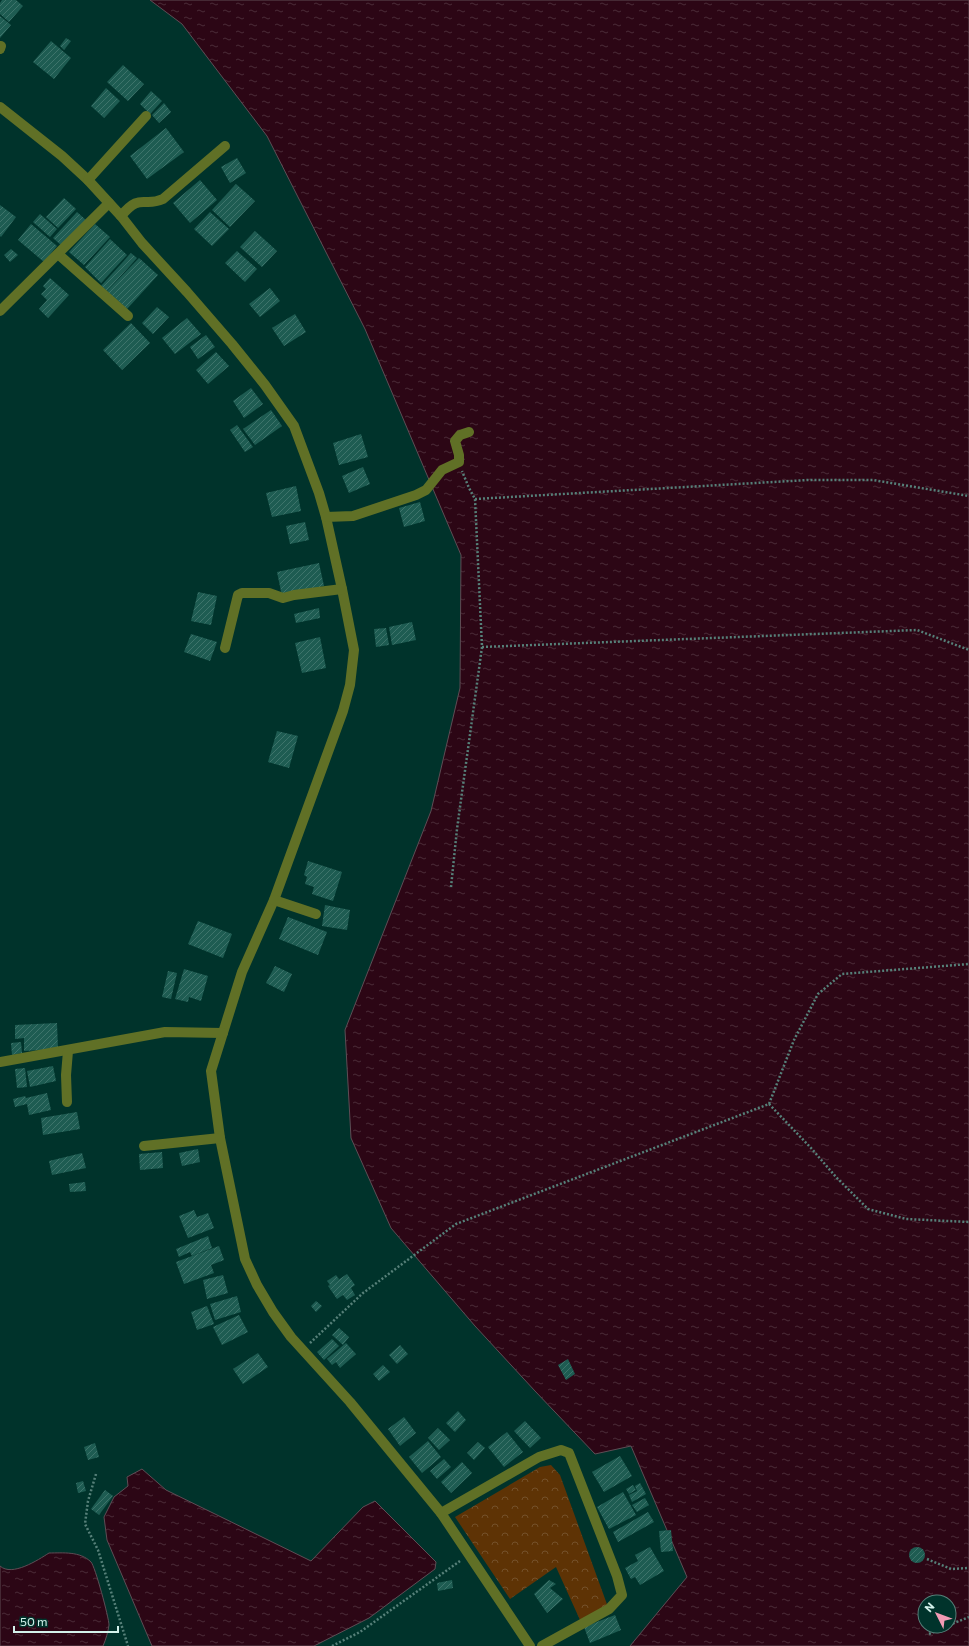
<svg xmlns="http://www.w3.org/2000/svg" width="969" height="1646" font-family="Commissioner,sans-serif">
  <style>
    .park { fill: url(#park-crowns) }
    .water { fill: url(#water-ripples); stroke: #5e4d55; fill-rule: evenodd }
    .building { fill: url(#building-hatch) }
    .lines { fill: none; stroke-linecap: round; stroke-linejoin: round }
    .path { stroke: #568079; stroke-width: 2.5; stroke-dasharray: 2 2; stroke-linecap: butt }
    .minor { stroke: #607026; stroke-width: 10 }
  </style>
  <defs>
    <pattern id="park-crowns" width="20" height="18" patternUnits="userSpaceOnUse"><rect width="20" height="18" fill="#5e3305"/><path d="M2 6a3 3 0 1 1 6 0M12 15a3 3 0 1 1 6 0" fill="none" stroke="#74512a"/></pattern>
    <pattern id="water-ripples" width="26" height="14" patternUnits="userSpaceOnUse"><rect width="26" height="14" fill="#2c0615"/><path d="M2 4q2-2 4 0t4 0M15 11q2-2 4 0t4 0" fill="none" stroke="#4a2b37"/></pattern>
    <pattern id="building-hatch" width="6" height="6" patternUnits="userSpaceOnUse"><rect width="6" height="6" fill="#1e5c52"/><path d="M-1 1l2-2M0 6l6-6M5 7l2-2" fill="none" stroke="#3e746b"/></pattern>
  </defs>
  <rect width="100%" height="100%" fill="#00332b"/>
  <path class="park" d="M551,1465L560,1475L608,1607L580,1620L556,1567L510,1599L455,1517L540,1467Z"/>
  <g class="water">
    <path d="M150,0H969V1646H630L687,1577L631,1446L595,1454L535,1391L475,1326L391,1228L351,1138L345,1030L431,811L460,688L461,555L365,329L267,136L182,24ZM925,1602H949V1626H925Z"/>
    <path d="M142,1469L166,1490L311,1561L363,1507L375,1501L436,1562L435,1569L369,1618L314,1646H152L107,1540L104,1517L114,1497L128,1486L127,1477Z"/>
    <path d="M49,1553C63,1553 80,1551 91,1562C95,1566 109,1618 109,1625C108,1632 106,1639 103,1646H0V1566C12,1577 38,1560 49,1553Z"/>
  </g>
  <g class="building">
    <path d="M2,0H16L23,6L9,22L0,14V3Z"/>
    <path d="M0,16L11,25L0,38Z"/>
    <path d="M66,38L71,41L64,50L60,46Z"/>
    <path d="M51,41L71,58L54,79L33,62Z"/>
    <path d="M123,65L144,84L128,101L107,82Z"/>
    <path d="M106,88L120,101L104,118L91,106Z"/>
    <path d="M151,91L162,101L150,114L140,104Z"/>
    <path d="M164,103L171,112L159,123L152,115Z"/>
    <path d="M166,128L184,152L147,179L130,156Z"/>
    <path d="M237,158L246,173L230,183L221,167Z"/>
    <path d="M200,180L217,200L190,223L173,203Z"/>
    <path d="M236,184L255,201L230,227L212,210Z"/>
    <path d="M64,198L76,209L58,228L46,217Z"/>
    <path d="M0,205L16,217L1,237L0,236Z"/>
    <path d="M77,212L87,221L63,247L53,238Z"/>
    <path d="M210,212L229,229L212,246L194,229Z"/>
    <path d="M40,214L57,229L50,237L33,222Z"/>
    <path d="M31,224L57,246L44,262L18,240Z"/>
    <path d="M95,224L110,237L84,265L69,252Z"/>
    <path d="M255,231L277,251L262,267L240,247Z"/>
    <path d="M110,239L127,255L101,283L85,267Z"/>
    <path d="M11,249L18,255L10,262L4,255Z"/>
    <path d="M237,251L257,269L245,282L225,263Z"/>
    <path d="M131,253L137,258L107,291L101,286Z"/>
    <path d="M139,258L158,275L127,309L107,291Z"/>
    <path d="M50,278L69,295L48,318L39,309L47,300L41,294L46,289L43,286Z"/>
    <path d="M270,288L280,301L260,317L249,304Z"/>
    <path d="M157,307L169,317L153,334L142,323Z"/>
    <path d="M295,314L306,332L284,346L272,328Z"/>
    <path d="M187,318L201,334L175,354L162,338Z"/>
    <path d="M131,323L150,343L122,370L103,350Z"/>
    <path d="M206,335L215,347L198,359L190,347Z"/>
    <path d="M216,352L229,366L208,384L196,370Z"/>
    <path d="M251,388L263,404L244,418L233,401Z"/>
    <path d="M271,410L282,426L255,445L243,429Z"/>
    <path d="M237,425L253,447L245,452L230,430Z"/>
    <path d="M361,434L368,457L339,465L333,443Z"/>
    <path d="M363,467L370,484L349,493L342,476Z"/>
    <path d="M296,486L301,511L272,517L266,493Z"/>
    <path d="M420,502L425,521L404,527L399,508Z"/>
    <path d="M305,522L309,540L290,544L286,526Z"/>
    <path d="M319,563L324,586L282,596L277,572Z"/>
    <path d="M198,592L217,596L211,625L191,621Z"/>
    <path d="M319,608L320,618L296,623L294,614Z"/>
    <path d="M412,622L416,640L392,645L389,627Z"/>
    <path d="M386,628L389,645L376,647L374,629Z"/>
    <path d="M191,634L217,642L210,661L184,652Z"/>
    <path d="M320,637L326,668L302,673L295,643Z"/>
    <path d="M277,731L298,736L289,768L268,762Z"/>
    <path d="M308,861L342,872L333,901L312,894L314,887L305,884L307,877L304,875Z"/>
    <path d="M325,905L350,910L347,930L322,926Z"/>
    <path d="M288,917L327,932L318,955L279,939Z"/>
    <path d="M198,921L232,934L223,958L188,944Z"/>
    <path d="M275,966L292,974L284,992L266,983Z"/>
    <path d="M184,969L208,976L201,1001L189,997L188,1002L175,999Z"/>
    <path d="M168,971L177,973L171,999L162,997Z"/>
    <path d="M57,1023L58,1049L24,1051V1038L15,1039V1025Z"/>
    <path d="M21,1042L22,1053L12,1055L11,1043Z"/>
    <path d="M53,1066L56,1081L30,1087L27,1071Z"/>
    <path d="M25,1068L27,1087L17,1088L15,1069Z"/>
    <path d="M47,1093L51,1110L29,1115L27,1104L15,1107L13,1099L25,1096L26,1098Z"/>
    <path d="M77,1112L80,1129L43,1135L41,1118Z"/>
    <path d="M198,1149L200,1162L182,1166L179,1153Z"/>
    <path d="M162,1152L163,1168L140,1170L139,1154Z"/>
    <path d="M82,1153L86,1168L52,1175L49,1161Z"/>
    <path d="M85,1182L86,1191L70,1192L69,1184Z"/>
    <path d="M194,1210L197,1217L208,1213L214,1228L188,1238L179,1216Z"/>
    <path d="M208,1236L212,1248L192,1256L190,1252L179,1257L176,1249Z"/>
    <path d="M219,1246L224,1260L211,1265L214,1273L184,1284L176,1262Z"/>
    <path d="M347,1274L355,1285L351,1288L355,1295L347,1300L343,1295L337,1299L328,1286L330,1285L327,1281L336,1275L339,1279L332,1284Z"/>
    <path d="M223,1275L228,1293L207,1299L203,1280Z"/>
    <path d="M237,1296L241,1312L215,1320L210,1304Z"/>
    <path d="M316,1301L322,1306L316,1312L311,1306Z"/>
    <path d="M207,1306L214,1324L197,1330L191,1312Z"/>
    <path d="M239,1315L248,1332L222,1345L213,1327Z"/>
    <path d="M339,1328L349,1337L343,1345L332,1335Z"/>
    <path d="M332,1339L339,1346L324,1360L317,1352Z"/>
    <path d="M346,1343L356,1354L340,1368L336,1362L332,1365L327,1359Z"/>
    <path d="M400,1345L408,1354L397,1364L389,1355Z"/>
    <path d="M258,1353L268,1367L243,1384L233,1369Z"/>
    <path d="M568,1359L575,1374L566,1380L558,1365Z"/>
    <path d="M383,1365L390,1372L379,1381L373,1374Z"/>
    <path d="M458,1411L466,1420L455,1432L446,1423Z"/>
    <path d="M404,1417L416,1433L400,1446L388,1429Z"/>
    <path d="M525,1421L541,1438L530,1448L514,1431Z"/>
    <path d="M438,1428L450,1440L439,1450L428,1438Z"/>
    <path d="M507,1432L523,1452L504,1467L488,1447Z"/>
    <path d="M428,1441L441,1457L422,1473L409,1457Z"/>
    <path d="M478,1442L485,1448L474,1460L467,1453Z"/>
    <path d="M95,1443L99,1457L88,1460L84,1447Z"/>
    <path d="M620,1456L632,1476L604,1492L592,1472Z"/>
    <path d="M444,1459L451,1467L437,1479L430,1471Z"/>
    <path d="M462,1462L472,1473L451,1493L441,1482Z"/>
    <path d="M83,1481L86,1491L78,1493L76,1483Z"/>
    <path d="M640,1483L646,1494L632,1502L629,1495L637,1491L635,1486Z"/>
    <path d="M633,1485L636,1490L629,1494L626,1489Z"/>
    <path d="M105,1490L113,1496L99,1515L91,1509Z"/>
    <path d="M623,1492L636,1515L609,1529L597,1507Z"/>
    <path d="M645,1498L649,1505L637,1512L632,1505Z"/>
    <path d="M648,1512L654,1522L618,1542L613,1532Z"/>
    <path d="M671,1530L673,1551L661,1552L659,1531Z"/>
    <circle cx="917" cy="1555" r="8"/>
    <path d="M650,1547L664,1571L640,1585L635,1577L631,1579L625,1568L638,1561L635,1555Z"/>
    <path d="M452,1580L453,1588L438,1591L437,1583Z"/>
    <path d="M549,1580L556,1584L550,1588L563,1599L547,1613L534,1594Z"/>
    <path d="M615,1615L621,1630L590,1643L584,1627Z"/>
  </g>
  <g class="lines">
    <g class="path">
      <path d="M475,499L808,480H873L969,496"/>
      <path d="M482,647L917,630L969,650"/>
      <path d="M451,887L457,829L482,647L475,499L469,488L462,471"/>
      <path d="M769,1104L811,1148L836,1177L868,1209L906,1219L969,1222"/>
      <path d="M310,1343L363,1293L456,1224L769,1104L794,1040L818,994L842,974L969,964"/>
      <path d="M96,1474L88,1501L85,1524L98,1550L128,1646"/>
      <path d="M927,1559L951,1569L969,1568"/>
      <path d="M949,1625L969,1617"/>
      <path d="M929,1634L947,1626"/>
      <path d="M332,1646L360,1632L460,1561"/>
    </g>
    <g class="minor">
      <path d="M0,49L1,46"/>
      <path d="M0,107L62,156L88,180L121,216L142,243L187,292L232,344L265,385L294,426L319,493L326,517L342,589L354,650L350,685L343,711L274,900L242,972L211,1071L220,1138L245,1259L257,1285L273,1312L291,1337L350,1402L441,1513L530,1646"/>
      <path d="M88,180L146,116"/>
      <path d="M121,216C141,192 143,208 163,199L225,146"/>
      <path d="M58,254L128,316"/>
      <path d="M0,311L109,203"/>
      <path d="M326,517L353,516L416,495L426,490L442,470L459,462V455L455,441L460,435L469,432"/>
      <path d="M225,648L238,595L242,593H269L283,598L294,595L342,589"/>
      <path d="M274,900L316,914"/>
      <path d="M0,1062L165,1032L223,1033"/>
      <path d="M67,1102L66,1075L68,1051"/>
      <path d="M144,1146L220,1138"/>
      <path d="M441,1513L539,1457L561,1450L569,1453L617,1576L622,1595L609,1609L542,1646"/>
    </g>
  </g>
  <g transform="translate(937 1614) rotate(312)"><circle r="19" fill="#00332b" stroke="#557f78"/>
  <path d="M0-3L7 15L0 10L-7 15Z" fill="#f19ab4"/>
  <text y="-6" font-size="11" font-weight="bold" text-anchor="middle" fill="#d4f2eb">N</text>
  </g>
  <path d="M14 1626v6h104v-6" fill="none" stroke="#d4f2eb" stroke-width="2"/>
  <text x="20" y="1626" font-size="12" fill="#d4f2eb" stroke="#00332b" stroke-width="3" paint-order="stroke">50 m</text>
</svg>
